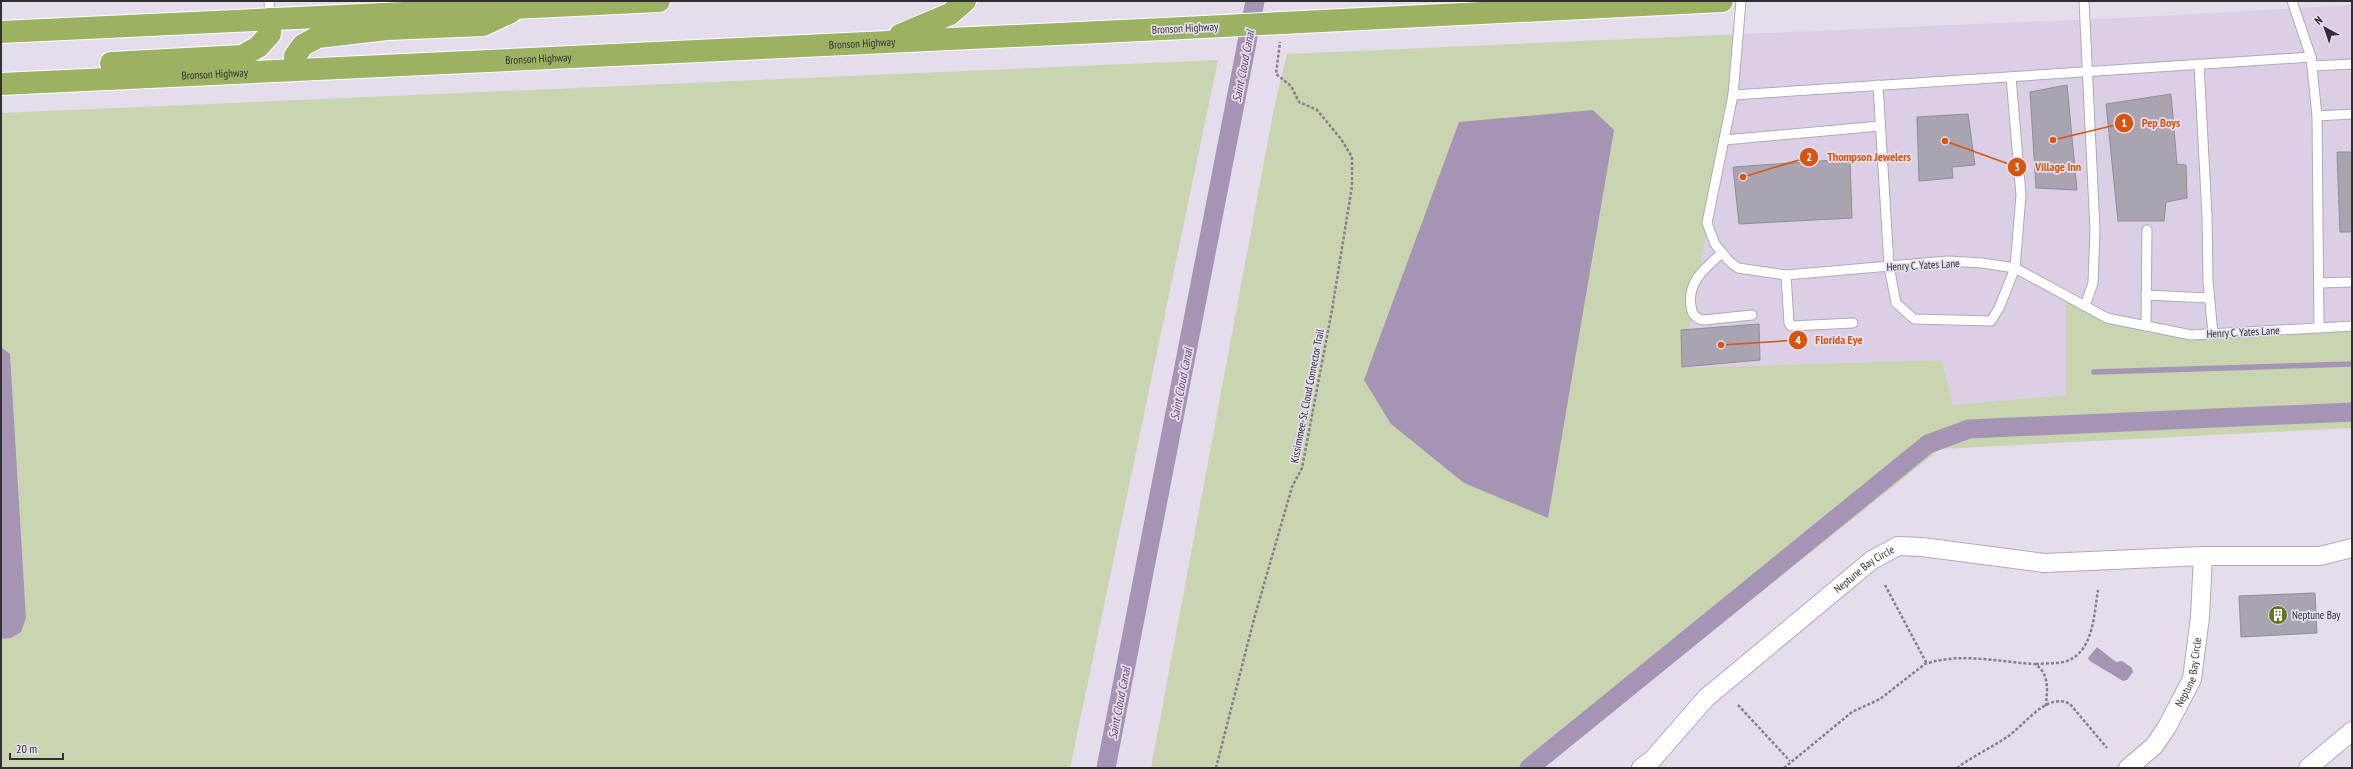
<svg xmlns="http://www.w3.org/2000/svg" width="2353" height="769" font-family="'PT Sans Narrow',sans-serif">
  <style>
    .built { fill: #dacfe4 }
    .green { fill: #c9d4b1 }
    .water { fill: #a594b4 }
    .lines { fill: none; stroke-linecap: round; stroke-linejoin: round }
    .stream { stroke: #a594b4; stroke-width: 5.5 }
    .canal { stroke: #a594b4; stroke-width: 19 }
    .building { fill: #aaa3b0; stroke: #928c99 }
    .lane-casing { stroke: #b0a9b6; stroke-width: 11 }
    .street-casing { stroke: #b0a9b6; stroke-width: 20 }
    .highway-casing { stroke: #fff; stroke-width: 24 }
    .path { stroke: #847f89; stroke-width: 2.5; stroke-dasharray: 3 2; stroke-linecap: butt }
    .lane { stroke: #fff; stroke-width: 9 }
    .street { stroke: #fff; stroke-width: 18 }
    .highway { stroke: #9ab261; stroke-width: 22 }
    .highway-bridge-casing { stroke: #fff; stroke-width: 24; stroke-linecap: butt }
    .highway-bridge { stroke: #9ab261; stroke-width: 22 }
    .labels { text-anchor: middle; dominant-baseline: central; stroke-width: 3.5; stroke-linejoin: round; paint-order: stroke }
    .street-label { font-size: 11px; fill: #312f34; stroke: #e5ddec }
    .poi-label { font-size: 11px; fill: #312f34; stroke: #e5ddec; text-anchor: start }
    .water-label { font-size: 12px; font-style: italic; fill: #5f4573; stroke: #e5ddec }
    .leader { fill: none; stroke: #d65510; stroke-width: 1.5 }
    .callout-dot { fill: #d65510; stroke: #e5ddec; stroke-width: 1.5 }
    .mark-label { font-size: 12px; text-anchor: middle; font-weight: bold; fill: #fff }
    .callout-label { font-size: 12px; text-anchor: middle; font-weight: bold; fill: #d65510; stroke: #e5ddec; stroke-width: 3.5; stroke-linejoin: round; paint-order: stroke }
  </style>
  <rect width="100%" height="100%" fill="#e5ddec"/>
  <path class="built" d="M2352,5V323L2149,334L2065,292L2066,395L1953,405L1942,360L1682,368L1742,34L2143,17Z"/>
  <g class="green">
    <path d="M1742,34L1682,368L1942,360L1953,405L2066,395L2065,292L2149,334L2352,323V428L1940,449L1541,768H1151L1274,108L1287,54Z"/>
    <path d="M1218,60L1070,768H1V639L11,638L26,618L10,355L1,347V113Z"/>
  </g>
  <g class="water">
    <path d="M1593,110L1614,130L1548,518L1464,483L1391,424L1364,380L1459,122Z"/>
    <path d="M1,347L10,354L26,618L21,632L11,638L1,639Z"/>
    <path d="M2097,647L2116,662L2122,661L2132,668L2133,672L2127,680L2123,681L2090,661L2088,658Z"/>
  </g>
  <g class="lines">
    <path class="stream" d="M2094,372L2352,364"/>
    <g class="canal">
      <path d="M1106,768L1255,1"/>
      <path d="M1529,768L1928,444L1969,429L2352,412"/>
    </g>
  </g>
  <g class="building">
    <path d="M2067,85L2077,190L2036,188L2030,92Z"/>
    <path d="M2171,94L2177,164L2186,165L2187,198L2166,202L2164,221H2118L2106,104Z"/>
    <path d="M1968,114L1975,165L1952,167L1953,178L1919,181L1917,117Z"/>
    <path d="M2337,152H2352V232H2340Z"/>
    <path d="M1850,159L1852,218L1739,224L1733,167Z"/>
    <path d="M1759,324L1760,360L1682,367L1681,330Z"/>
    <path d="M2315,593L2317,633L2241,637L2239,596Z"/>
  </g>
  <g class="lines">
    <g class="lane-casing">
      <g id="lane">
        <path d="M269,1L270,19"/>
        <path d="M1741,1L1733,95L2311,57L2317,116L2352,114"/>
        <path d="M2084,1L2095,230L2093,283L2085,306"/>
        <path d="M2292,1L2311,57"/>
        <path d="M2199,64L2207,216L2208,281L2213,334"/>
        <path d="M2312,66L2352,64"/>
        <path d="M1878,85L1889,266L1896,303L1914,319L1991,321L1999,308L2015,268L2021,195L2011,77"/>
        <path d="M1733,95L1707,223L1715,244L1729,261L1738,268L1786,275L1948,261L1982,263L2015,268L2107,318L2191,335L2352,326"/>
        <path d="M2317,116L2319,328"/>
        <path d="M1724,140L1880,126"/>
        <path d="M1722,253C1705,268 1687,282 1691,306C1692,315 1696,319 1704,320L1752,315"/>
        <path d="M1786,275L1789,323L1791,326L1853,323"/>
        <path d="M2319,283L2352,282"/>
        <path d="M2146,295L2209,298"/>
        <path d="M2146,326L2147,230"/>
      </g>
    </g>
    <g class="street-casing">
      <g id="street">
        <path id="s1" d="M1641,768L1653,759L1706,698L1872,560L1898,546L1922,547L2044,563L2203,556H2320L2352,548"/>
        <path id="s2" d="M2128,768L2154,746L2167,727L2192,679L2200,617L2203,556"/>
        <path d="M2308,768L2352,731"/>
      </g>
    </g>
    <g class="highway-casing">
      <g id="highway">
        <path d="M1302,22L1722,1"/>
        <path d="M1,32L659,1"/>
        <path d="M900,35L950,14L965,1"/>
        <path d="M111,63L242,56L258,47L270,34V19"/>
        <path d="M295,70V56L303,45L318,37L387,29L483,25L511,12"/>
        <path id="s3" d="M1,84L1184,28"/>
      </g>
    </g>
    <g class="path">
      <path d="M1885,585L1927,664"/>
      <path d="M2036,664C2046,663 2058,664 2067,661C2094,651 2094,613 2098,590"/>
      <path d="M1738,705L1790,761"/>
      <path d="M1216,768L1254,619L1292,487L1302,468L1332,310L1352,186V157L1341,139L1317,110L1299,102L1291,86L1276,74L1280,42"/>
      <path d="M1784,768L1852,712L1880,699L1925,664C1960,652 1999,662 2035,664C2050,674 2047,690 2046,706"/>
      <path d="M1957,768C1973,756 1991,748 2007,737C2024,726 2047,691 2070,704L2107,748"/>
    </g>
    <use href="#lane" class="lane"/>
    <use href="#street" class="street"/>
    <use href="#highway" class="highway"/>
    <g class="highway-bridge-casing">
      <path id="highway-bridge" d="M1184,28L1302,22"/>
    </g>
    <use href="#highway-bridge" class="highway-bridge"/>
  </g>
  <defs>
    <g id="building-disc" transform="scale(1)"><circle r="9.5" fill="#617525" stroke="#e5ddec"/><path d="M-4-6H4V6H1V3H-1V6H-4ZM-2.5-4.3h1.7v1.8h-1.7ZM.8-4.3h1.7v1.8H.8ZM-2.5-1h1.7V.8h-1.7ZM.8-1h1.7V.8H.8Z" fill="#fff"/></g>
  </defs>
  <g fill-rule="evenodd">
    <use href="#building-disc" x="2278" y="615"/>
  </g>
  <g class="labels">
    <g class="street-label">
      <text transform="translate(1185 28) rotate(-3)">Bronson Highway</text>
      <text stroke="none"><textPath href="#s3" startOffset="862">Bronson Highway</textPath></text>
      <text stroke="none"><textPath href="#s3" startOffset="538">Bronson Highway</textPath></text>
      <text stroke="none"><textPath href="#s3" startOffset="214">Bronson Highway</textPath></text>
      <text transform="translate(1923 265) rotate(-3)">Henry C. Yates Lane</text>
      <text transform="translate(2243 332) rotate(-3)">Henry C. Yates Lane</text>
      <text transform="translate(1307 396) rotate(-79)">Kissimmee-St. Cloud Connector Trail</text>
      <text stroke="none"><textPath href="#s1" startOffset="300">Neptune Bay Circle</textPath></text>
      <text stroke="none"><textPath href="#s2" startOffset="117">Neptune Bay Circle</textPath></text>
    </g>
    <g class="poi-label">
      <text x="2292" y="615">Neptune Bay</text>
    </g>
    <g class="water-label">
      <text transform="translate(1243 66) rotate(-79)">Saint Cloud Canal</text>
      <text transform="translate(1181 384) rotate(-79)">Saint Cloud Canal</text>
      <text transform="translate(1119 703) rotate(-79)">Saint Cloud Canal</text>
    </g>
  </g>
  <path class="leader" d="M2053 140L2124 123M1743 177L1809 157M1945 141L2017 167M1721 345L1798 340"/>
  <g class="callout-dot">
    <circle cx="2053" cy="140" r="4"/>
    <circle cx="1743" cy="177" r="4"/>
    <circle cx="1945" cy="141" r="4"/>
    <circle cx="1721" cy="345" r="4"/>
    <circle cx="2124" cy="123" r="10"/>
    <circle cx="1809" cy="157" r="10"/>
    <circle cx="2017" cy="167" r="10"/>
    <circle cx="1798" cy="340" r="10"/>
  </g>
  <g class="mark-label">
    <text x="2124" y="127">1</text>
    <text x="1809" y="161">2</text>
    <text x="2017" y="171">3</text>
    <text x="1798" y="344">4</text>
  </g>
  <g class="callout-label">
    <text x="2161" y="127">Pep Boys</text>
    <text x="1869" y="161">Thompson Jewelers</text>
    <text x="2058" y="171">Village Inn</text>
    <text x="1839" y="344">Florida Eye</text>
  </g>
  <rect width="2353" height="769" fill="none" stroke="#312f34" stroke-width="4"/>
  <g transform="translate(2325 28) rotate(320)" stroke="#e5ddec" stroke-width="3" paint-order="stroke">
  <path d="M0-3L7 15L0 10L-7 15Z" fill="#312f34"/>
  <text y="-6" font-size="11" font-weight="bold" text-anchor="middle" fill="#312f34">N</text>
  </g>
  <path d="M10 753v6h53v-6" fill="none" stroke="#312f34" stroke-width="2"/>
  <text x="16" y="753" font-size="12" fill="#312f34" stroke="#e5ddec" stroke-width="3" paint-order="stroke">20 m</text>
</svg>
